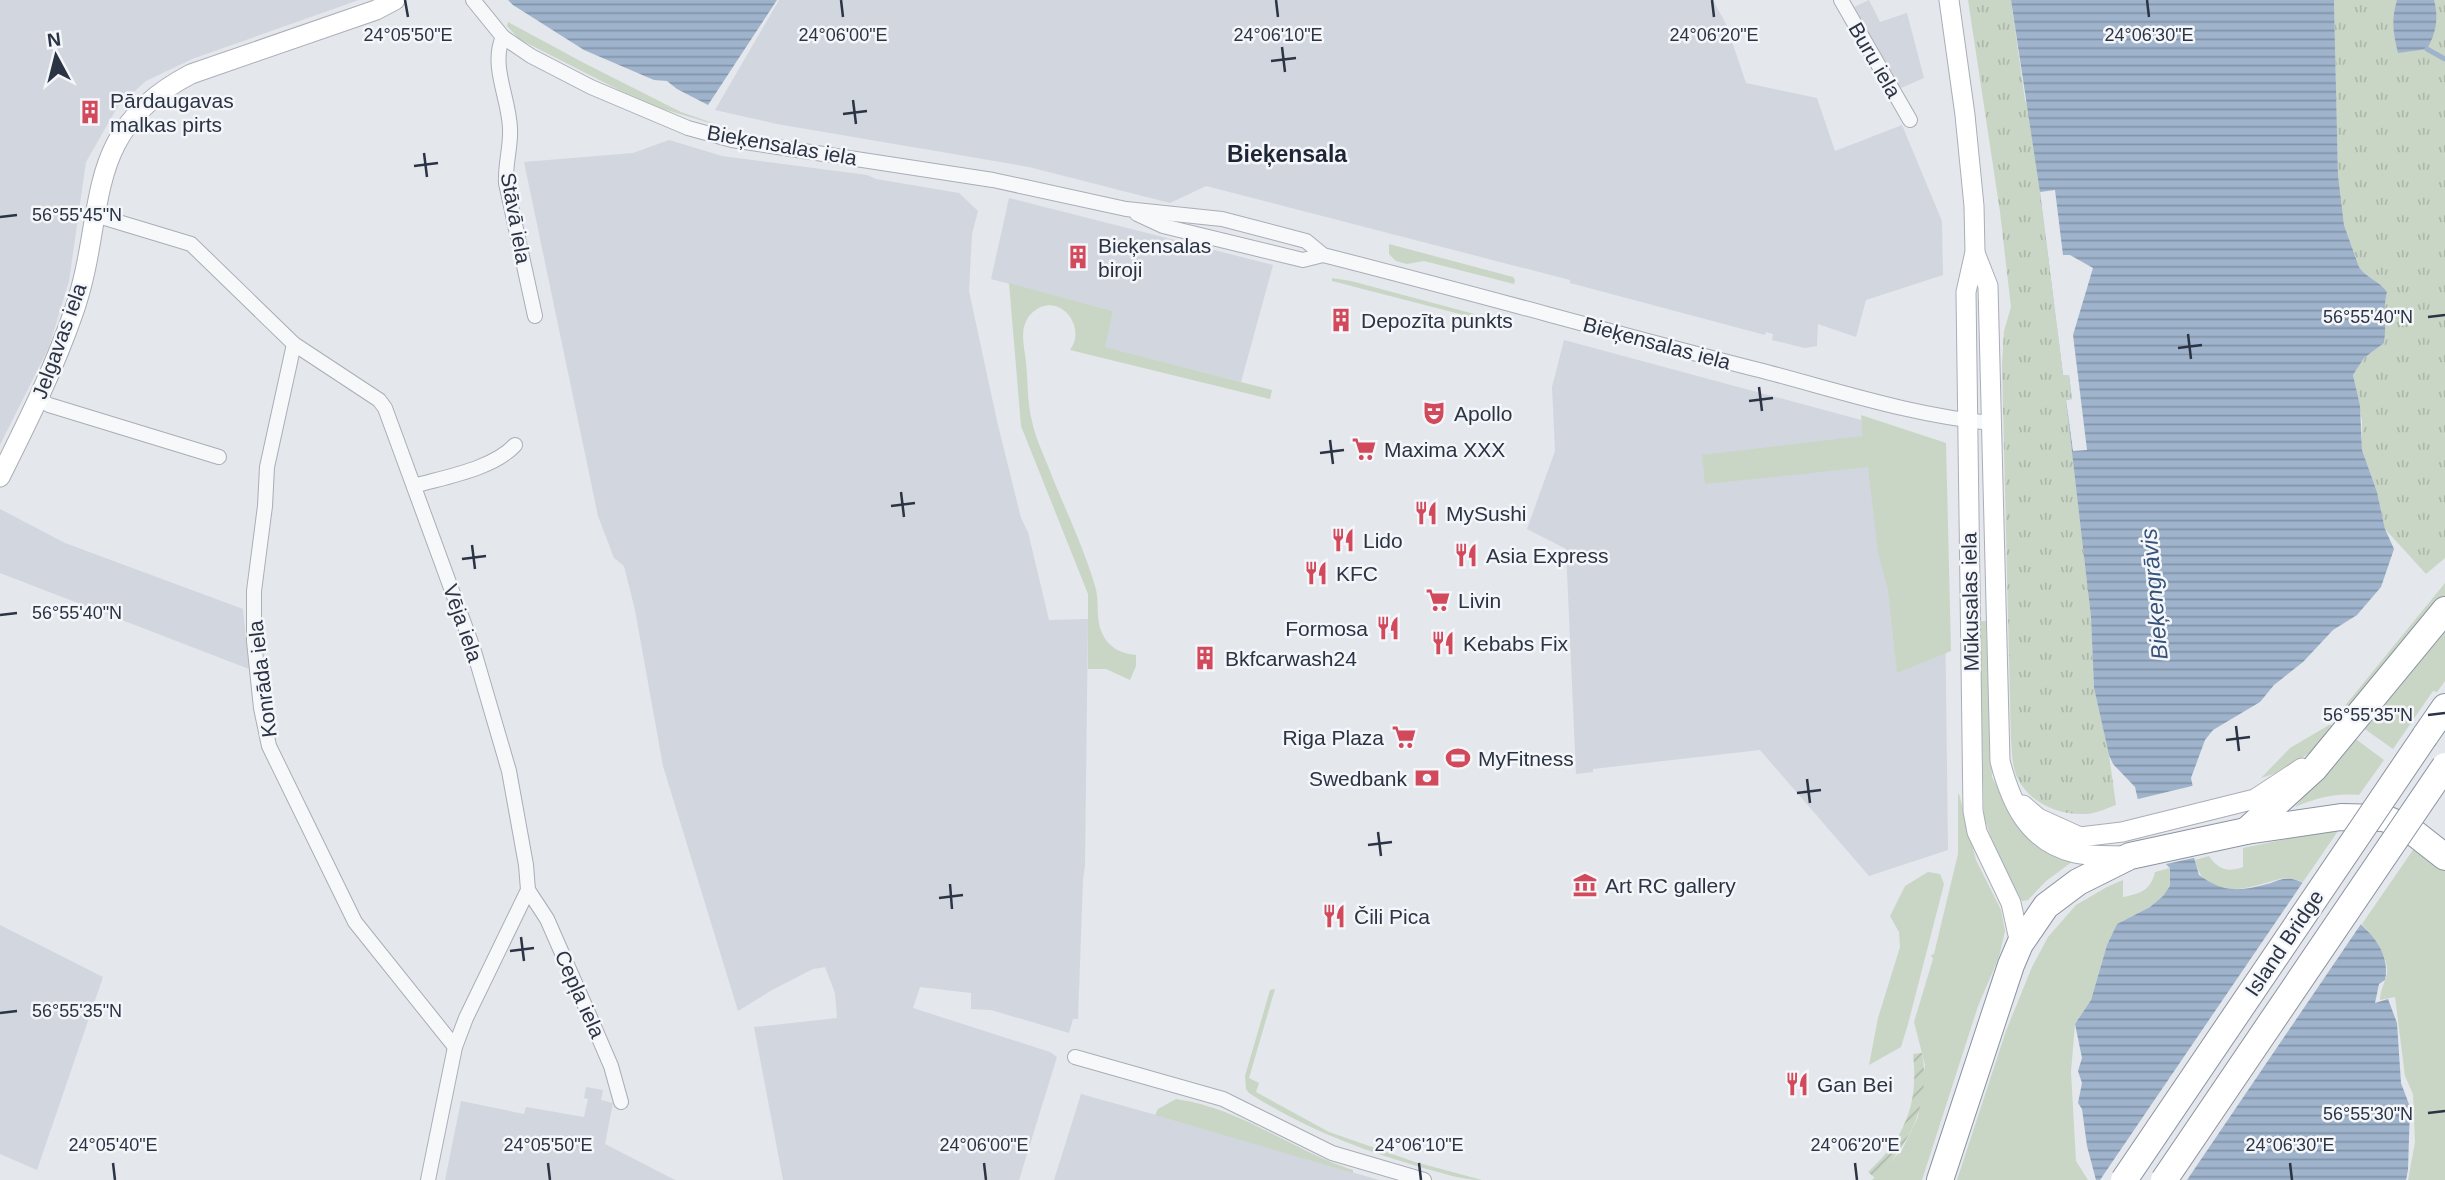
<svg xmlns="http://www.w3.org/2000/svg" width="2445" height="1180" font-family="Arial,sans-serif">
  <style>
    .built { fill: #d2d6de }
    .grass { fill: #c9d6c5 }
    .park { fill: url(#park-tufts) }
    .garden { fill: url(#garden-furrows) }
    .water { fill: url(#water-rules) }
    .pier { fill: #e4e7ec }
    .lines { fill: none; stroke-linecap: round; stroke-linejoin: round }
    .stream { stroke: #9fb4cc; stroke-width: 5 }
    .street-casing { stroke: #a9aeb7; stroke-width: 16 }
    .secondary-casing { stroke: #a9aeb7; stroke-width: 21 }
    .highway-casing { stroke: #8b94a3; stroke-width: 28 }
    .street { stroke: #f7f8fa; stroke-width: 14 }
    .secondary { stroke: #fff; stroke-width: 19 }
    .highway { stroke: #fff; stroke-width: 26 }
    .highway-bridge-casing { stroke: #8b94a3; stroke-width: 28; stroke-linecap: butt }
    .highway-bridge { stroke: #fff; stroke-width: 26 }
    .ticks { fill: none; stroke: #2b3445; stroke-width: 2.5 }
    .labels { text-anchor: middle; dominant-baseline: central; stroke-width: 5; stroke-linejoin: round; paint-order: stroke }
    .street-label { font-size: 21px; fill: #2b3445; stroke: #f4f6f9 }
    .poi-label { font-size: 21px; fill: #2b3445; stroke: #f4f6f9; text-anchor: start }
    .neighbourhood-label { font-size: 23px; font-weight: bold; fill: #1d2536; stroke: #f4f6f9 }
    .water-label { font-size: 23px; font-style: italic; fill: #34527a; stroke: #f4f6f9 }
    .ticks-label { font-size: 18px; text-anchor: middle; fill: #2b3445; stroke: #f4f6f9; stroke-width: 5; stroke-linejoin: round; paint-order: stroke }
  </style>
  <defs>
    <pattern id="park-tufts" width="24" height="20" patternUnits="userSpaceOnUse" patternTransform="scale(1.75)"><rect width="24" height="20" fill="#c9d6c5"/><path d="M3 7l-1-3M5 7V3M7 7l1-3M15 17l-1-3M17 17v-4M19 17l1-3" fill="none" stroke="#adb8ab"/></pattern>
    <pattern id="garden-furrows" width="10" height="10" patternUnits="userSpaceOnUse" patternTransform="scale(1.75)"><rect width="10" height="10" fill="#c9d6c5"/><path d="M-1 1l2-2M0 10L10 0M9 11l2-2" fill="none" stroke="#adb8ab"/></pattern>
    <pattern id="water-rules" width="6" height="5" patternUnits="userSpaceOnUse" patternTransform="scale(1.75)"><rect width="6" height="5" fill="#9fb4cc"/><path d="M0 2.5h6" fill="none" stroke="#8293a7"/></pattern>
  </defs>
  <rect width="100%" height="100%" fill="#e4e7ec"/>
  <g class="built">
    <path d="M0,0H359L192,59L146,81L118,106L86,162L69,281L49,347L0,445Z"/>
    <path d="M779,0H1713L1726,24L1746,83L1817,98L1835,151L1902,125L1942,221L1943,275L1866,300L1856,337L1818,324L1817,346L1805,348L1772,340L1773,334L1766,332L1765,335L1570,283V280L1206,186L1170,203L1029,167L777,124L715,110Z"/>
    <path d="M1869,0L1880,22L1907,13L1924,78L1901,88L1854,7Z"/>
    <path d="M669,140L722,156L867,175L876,179L959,193L978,211L972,234L969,291L997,421L1021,518L1028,532L1049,620L1088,619L1085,865L1083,880L1078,1019H1073L1069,1033L991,1010L971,1009V993L920,987L913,1008L1050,1052L1057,1057L1019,1180H783L754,1027L837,1018L835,993L825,967L813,969L772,990L738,1011L663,766L635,610L624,566L614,558L598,516L524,162L633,153Z"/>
    <path d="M1009,198L1273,265L1241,382L1104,347L1113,311L991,279Z"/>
    <path d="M1564,340L1943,442L1948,850L1869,876L1760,750L1593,769V772L1576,774L1566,549L1527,529L1555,451L1552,387Z"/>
    <path d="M0,509L65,543L243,609L249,669L0,573Z"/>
    <path d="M0,925L103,977L37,1170L0,1154Z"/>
    <path d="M586,1087L603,1090L601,1100L613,1103L605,1144L675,1180H445L461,1101L524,1114L526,1107L584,1117L588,1099L584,1098Z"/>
    <path d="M1081,1094L1149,1113L1379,1180H1054Z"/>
  </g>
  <g class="grass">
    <path d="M508,22L584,63L681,112L733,130L660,108L619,90L519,39L507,26Z"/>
    <path d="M1389,244L1513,277L1515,280L1514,284L1424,261L1407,264L1396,261L1389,254Z"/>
    <path d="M1332,278L1351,281L1508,323L1510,327L1332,281Z"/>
    <path d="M1009,283L1113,311L1105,347L1272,390L1270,399L1070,350C1088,326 1058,290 1033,312C1018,325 1024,345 1026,362C1028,381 1027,402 1032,421C1035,436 1042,451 1048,466C1063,505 1083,545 1095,586C1100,601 1095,619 1102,633C1108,647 1121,654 1136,655V666L1130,680L1106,669H1088V594L1021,426Z"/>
    <path d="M1861,415L1946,443L1951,651L1897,673L1888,590L1878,552L1868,467L1705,484L1702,455L1863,436Z"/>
    <path d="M2445,583V596L2346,718L2339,713Z"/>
    <path d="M1979,621H1986L1992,777L2008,807L2076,859L2046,881L2028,900L2022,901L1995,849L1984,817Z"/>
    <path d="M2445,625V681L2437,692L2433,691L2393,749L2362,727Z"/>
    <path d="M2329,725H2335L2322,744L2305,756L2273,774L2261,778L2290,748Z"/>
    <path d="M2353,737L2384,760L2359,795C2335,793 2316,798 2295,807Z"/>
    <path d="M1958,794H1959L1976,860L2001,910L2005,931L1999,957L1978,1006L1922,1180H1872L1902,1150L1918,1117L1925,1065L1914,1022L1933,959L1931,955L1934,954L1958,854Z"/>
    <path d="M2340,828L2303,882C2296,880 2287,877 2280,879C2250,887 2205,905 2195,860L2209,856C2218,869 2227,873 2243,867V848Z"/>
    <path d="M2415,847L2445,871V1180H2408L2415,1142L2413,1094L2405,1076L2395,997L2380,1000C2380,990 2385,983 2387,973C2389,956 2372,936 2362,924Z"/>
    <path d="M2170,868V887L2163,896L2150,907L2117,924L2107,945L2091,1000L2075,1024L2071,1072L2076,1161L2088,1180H1957L2006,1031L2032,967L2048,937L2076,905L2107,887L2123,880V897C2140,894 2151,890 2155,872Z"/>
    <path d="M1928,872L1940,874L1944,884L1908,1024L1901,1047L1869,1065L1878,1018L1900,947L1899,932L1890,916L1905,886Z"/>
    <path d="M1275,989L1249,1078L1259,1083L1256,1092L1329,1132L1415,1162L1482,1180C1461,1180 1443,1173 1423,1168C1361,1150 1303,1128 1249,1093L1246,1089L1245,1076L1270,990Z"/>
    <path d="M1176,1099C1241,1108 1293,1151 1353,1170V1173L1155,1115L1158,1109Z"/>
  </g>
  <g class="park">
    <path d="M1968,0H2011L2025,100L2093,268L2073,452L2091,617L2094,688L2109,755L2116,805C2107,808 2095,814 2085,814C2058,815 2029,803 2017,777C2012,766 2012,752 2011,740L2002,365L2004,331L2011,307L2000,212Z"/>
    <path d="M2334,0H2445V558L2426,574L2385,529L2377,492L2362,450V421L2353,375L2364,358L2384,343C2387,325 2382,311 2387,292C2380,281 2366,278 2359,267L2344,225L2338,175Z"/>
  </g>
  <path class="garden" d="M1922,1053C1931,1101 1911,1145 1875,1178L1868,1172C1905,1138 1919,1103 1913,1054Z"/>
  <g class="water">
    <path d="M508,0H777L708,105L677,89L667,81L654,80L584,50L513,5Z"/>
    <path d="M2011,0H2334L2338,175L2344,225L2359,267C2366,278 2380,281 2387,292C2382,312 2387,325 2384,343L2364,358L2353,375L2360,406L2362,450L2377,492L2385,529L2394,549L2381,587L2357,615L2333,630L2303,662L2274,685L2260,702L2213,730L2205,740L2191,778L2201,825L2193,854L2199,875C2224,894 2242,891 2271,883C2279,880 2283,878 2292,879C2307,882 2317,892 2329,900C2355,918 2393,944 2385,980L2379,984L2375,1003L2388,999L2397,1023L2401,1083L2410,1107L2408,1170L2406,1180H2096L2087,1146L2082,1109L2078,1103L2082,1083L2078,1071L2082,1058L2075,1024L2091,1000L2107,945L2117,924L2150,907L2163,896L2170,886V868L2149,848L2135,787L2113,764L2109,755L2094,688L2091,617L2066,400L2072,399L2069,375H2063L2040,192Z"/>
    <path d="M2397,0H2434C2439,18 2436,33 2427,49L2398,53C2393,33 2391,20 2397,0Z"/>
  </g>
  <g class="pier">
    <path d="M2055,190L2063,255H2070L2093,268L2073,335L2087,450L2073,451L2066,400L2072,399L2069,375H2063L2040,192Z"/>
    <path d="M2196,785L2204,825L2202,843L2198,857L2162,865L2146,849L2134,800Z"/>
    <path d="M2305,879L2363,921L2187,1180H2100Z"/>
  </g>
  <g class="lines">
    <path class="stream" d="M2427,49L2445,59"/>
    <g class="street-casing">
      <g id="street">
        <path d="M473,0L503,37L531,56L591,87L688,128L732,140L993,180L1126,209L1222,219L1306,241L1323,255C1469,292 1614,333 1759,370C1836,390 1913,416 1992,423"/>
        <path d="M1841,0L1910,120"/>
        <path d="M503,37C490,65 509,98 510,128C511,147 505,164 506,183L535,316"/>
        <path d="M1137,214L1163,226L1303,260L1323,255"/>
        <path d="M95,215L191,244L294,344L379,400L385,408L473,648L509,771L526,865L528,890L466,1018L455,1047L428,1180"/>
        <path d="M294,344L267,467L265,506L254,591V641L261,708L269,746L355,922L455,1047"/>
        <path d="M39,399L49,405L219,457"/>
        <path d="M414,486C445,477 493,469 515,445"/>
        <path d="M528,890L547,919L586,1008L611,1066L621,1102"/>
        <path d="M1075,1057L1223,1099L1332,1153L1424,1180"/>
      </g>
    </g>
    <g class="secondary-casing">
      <g id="secondary">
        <path d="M1949,0L1965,115L1974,206L1975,252L1966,292L1973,811L1977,832L2011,903L2020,944"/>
        <path d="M1975,253L1988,286L2000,761C2011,803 2028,842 2075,853C2092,857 2112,855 2129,856"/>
        <path d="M0,477C27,423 54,369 74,311C108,212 79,132 191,74L376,10L395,0"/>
        <path d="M2023,805L2038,818L2080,837L2122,832L2255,799L2302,768"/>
      </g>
    </g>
    <g class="highway-casing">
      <g id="highway">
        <path d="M2425,736L2445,707"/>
        <path d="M2246,831L2314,769L2445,610"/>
        <path d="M1940,1180L2011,965L2020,944L2046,906L2078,882L2130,856L2246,831L2341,817L2384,818L2408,828L2445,857"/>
      </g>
    </g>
    <use href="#street" class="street"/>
    <use href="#secondary" class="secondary"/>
    <use href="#highway" class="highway"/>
    <g class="highway-bridge-casing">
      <g id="highway-bridge">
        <path d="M2124,1180L2425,736"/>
        <path d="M2164,1180L2445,766"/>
      </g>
    </g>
    <use href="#highway-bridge" class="highway-bridge"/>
  </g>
  <path class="ticks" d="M405,0L408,17M841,0L843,17M1276,0L1278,17M1712,0L1714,17M2147,0L2149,17M1282,47L1285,72M1271,61L1296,58M853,100L856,124M843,114L867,111M424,153L427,177M414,166L438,163M0,217L17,215M2428,317L2445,315M2188,334L2191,359M2178,348L2202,345M1759,387L1762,411M1749,401L1773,398M1330,440L1333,464M1320,453L1344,450M901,492L904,517M891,506L915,503M472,545L475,569M462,559L486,556M0,615L17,613M2428,715L2445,713M2236,726L2239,751M2226,740L2250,737M1807,779L1810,803M1797,793L1821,790M1378,832L1381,856M1368,845L1392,842M950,884L952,909M939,898L963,895M521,937L524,961M510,951L534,948M0,1013L17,1011M2428,1113L2445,1111M113,1163L115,1180M548,1163L550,1180M984,1163L986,1180M1419,1163L1421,1180M1855,1163L1857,1180M2290,1163L2292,1180"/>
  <defs>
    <g id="building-bare" transform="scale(1.89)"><path d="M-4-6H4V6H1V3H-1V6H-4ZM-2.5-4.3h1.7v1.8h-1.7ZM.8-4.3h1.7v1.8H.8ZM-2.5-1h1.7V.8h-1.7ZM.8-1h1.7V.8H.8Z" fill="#d1495b" stroke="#f4f6f9" stroke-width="2.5" paint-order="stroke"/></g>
    <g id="theatre-bare" transform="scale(1.89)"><path d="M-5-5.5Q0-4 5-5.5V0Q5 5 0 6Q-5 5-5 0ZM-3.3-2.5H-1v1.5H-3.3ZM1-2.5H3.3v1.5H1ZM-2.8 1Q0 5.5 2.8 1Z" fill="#d1495b" stroke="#f4f6f9" stroke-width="2.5" paint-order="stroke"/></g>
    <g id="supermarket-bare" transform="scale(1.89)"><path d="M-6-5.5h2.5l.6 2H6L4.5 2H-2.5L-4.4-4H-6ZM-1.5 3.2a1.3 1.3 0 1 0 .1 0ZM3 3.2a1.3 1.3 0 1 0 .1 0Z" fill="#d1495b" stroke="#f4f6f9" stroke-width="2.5" paint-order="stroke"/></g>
    <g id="restaurant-bare" transform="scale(1.89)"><path d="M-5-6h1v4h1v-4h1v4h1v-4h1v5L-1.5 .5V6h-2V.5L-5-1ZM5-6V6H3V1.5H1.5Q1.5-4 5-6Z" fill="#d1495b" stroke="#f4f6f9" stroke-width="2.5" paint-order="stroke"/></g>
    <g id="stadium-bare" transform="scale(1.89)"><path d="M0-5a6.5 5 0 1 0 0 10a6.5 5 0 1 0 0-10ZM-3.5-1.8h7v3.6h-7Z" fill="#d1495b" stroke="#f4f6f9" stroke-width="2.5" paint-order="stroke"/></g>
    <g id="bank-bare" transform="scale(1.89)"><path d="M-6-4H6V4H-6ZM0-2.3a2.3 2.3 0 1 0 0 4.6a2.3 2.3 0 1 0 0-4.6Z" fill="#d1495b" stroke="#f4f6f9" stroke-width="2.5" paint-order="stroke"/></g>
    <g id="museum-bare" transform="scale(1.89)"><path d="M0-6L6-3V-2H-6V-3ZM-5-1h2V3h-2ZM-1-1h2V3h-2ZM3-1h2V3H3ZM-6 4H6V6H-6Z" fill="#d1495b" stroke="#f4f6f9" stroke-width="2.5" paint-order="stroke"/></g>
  </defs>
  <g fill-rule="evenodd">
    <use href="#building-bare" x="90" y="112"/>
    <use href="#building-bare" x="1078" y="257"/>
    <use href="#building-bare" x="1341" y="320"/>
    <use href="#theatre-bare" x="1434" y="413"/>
    <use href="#supermarket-bare" x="1364" y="449"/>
    <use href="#restaurant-bare" x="1426" y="513"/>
    <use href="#restaurant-bare" x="1343" y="540"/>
    <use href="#restaurant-bare" x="1466" y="555"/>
    <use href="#restaurant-bare" x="1316" y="573"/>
    <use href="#supermarket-bare" x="1438" y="600"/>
    <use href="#restaurant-bare" x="1388" y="628"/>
    <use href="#restaurant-bare" x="1443" y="643"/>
    <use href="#building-bare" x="1205" y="658"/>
    <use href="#supermarket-bare" x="1404" y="737"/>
    <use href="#stadium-bare" x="1458" y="758"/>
    <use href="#bank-bare" x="1427" y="778"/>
    <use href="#museum-bare" x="1585" y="885"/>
    <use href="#restaurant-bare" x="1334" y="916"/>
    <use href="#restaurant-bare" x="1797" y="1084"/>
  </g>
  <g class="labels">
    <g class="street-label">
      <text transform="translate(1875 60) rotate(60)">Buru iela</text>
      <text transform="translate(782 145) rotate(10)">Bieķensalas iela</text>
      <text transform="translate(516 218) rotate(80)">Stāvā iela</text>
      <text transform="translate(59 341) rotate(-70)">Jelgavas iela</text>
      <text transform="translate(1657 343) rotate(15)">Bieķensalas iela</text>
      <text transform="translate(1970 602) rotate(-91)">Mūkusalas iela</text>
      <text transform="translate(463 623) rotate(71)">Vēja iela</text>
      <text transform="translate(262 679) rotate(-97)">Konrāda iela</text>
      <text transform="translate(2284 943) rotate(-56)">Island Bridge</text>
      <text transform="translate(580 994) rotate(66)">Cepļa iela</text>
    </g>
    <g class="poi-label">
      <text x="110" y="100">Pārdaugavas<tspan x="110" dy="24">malkas pirts</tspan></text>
      <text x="1098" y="245">Bieķensalas<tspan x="1098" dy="24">biroji</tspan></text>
      <text x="1361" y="320">Depozīta punkts</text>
      <text x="1454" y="413">Apollo</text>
      <text x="1384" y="449">Maxima XXX</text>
      <text x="1446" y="513">MySushi</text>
      <text x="1363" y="540">Lido</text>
      <text x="1486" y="555">Asia Express</text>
      <text x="1336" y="573">KFC</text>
      <text x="1458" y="600">Livin</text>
      <text x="1368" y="628" text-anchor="end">Formosa</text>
      <text x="1463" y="643">Kebabs Fix</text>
      <text x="1225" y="658">Bkfcarwash24</text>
      <text x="1384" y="737" text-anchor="end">Riga Plaza</text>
      <text x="1478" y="758">MyFitness</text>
      <text x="1407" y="778" text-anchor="end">Swedbank</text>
      <text x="1605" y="885">Art RC gallery</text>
      <text x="1354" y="916">Čili Pica</text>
      <text x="1817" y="1084">Gan Bei</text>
    </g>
    <g class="neighbourhood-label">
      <text x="1287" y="154">Bieķensala</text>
    </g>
    <g class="water-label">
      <text transform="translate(2154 594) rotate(-95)">Bieķengrāvis</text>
    </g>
  </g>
  <g class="ticks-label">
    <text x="408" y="41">24°05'50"E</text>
    <text x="843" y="41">24°06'00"E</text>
    <text x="1278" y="41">24°06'10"E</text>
    <text x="1714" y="41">24°06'20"E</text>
    <text x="2149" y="41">24°06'30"E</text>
    <text x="77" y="221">56°55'45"N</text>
    <text x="2368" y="323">56°55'40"N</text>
    <text x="77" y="619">56°55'40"N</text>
    <text x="2368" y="721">56°55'35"N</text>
    <text x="77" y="1017">56°55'35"N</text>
    <text x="2368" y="1120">56°55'30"N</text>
    <text x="113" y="1151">24°05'40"E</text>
    <text x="548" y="1151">24°05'50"E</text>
    <text x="984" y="1151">24°06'00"E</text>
    <text x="1419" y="1151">24°06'10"E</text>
    <text x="1855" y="1151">24°06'20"E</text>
    <text x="2290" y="1151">24°06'30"E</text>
  </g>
  <g transform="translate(56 56) rotate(353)" stroke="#f4f6f9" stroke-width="5" paint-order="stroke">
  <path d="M0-5L12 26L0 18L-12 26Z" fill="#2b3445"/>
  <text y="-10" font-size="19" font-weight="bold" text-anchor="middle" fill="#2b3445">N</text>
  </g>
</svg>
